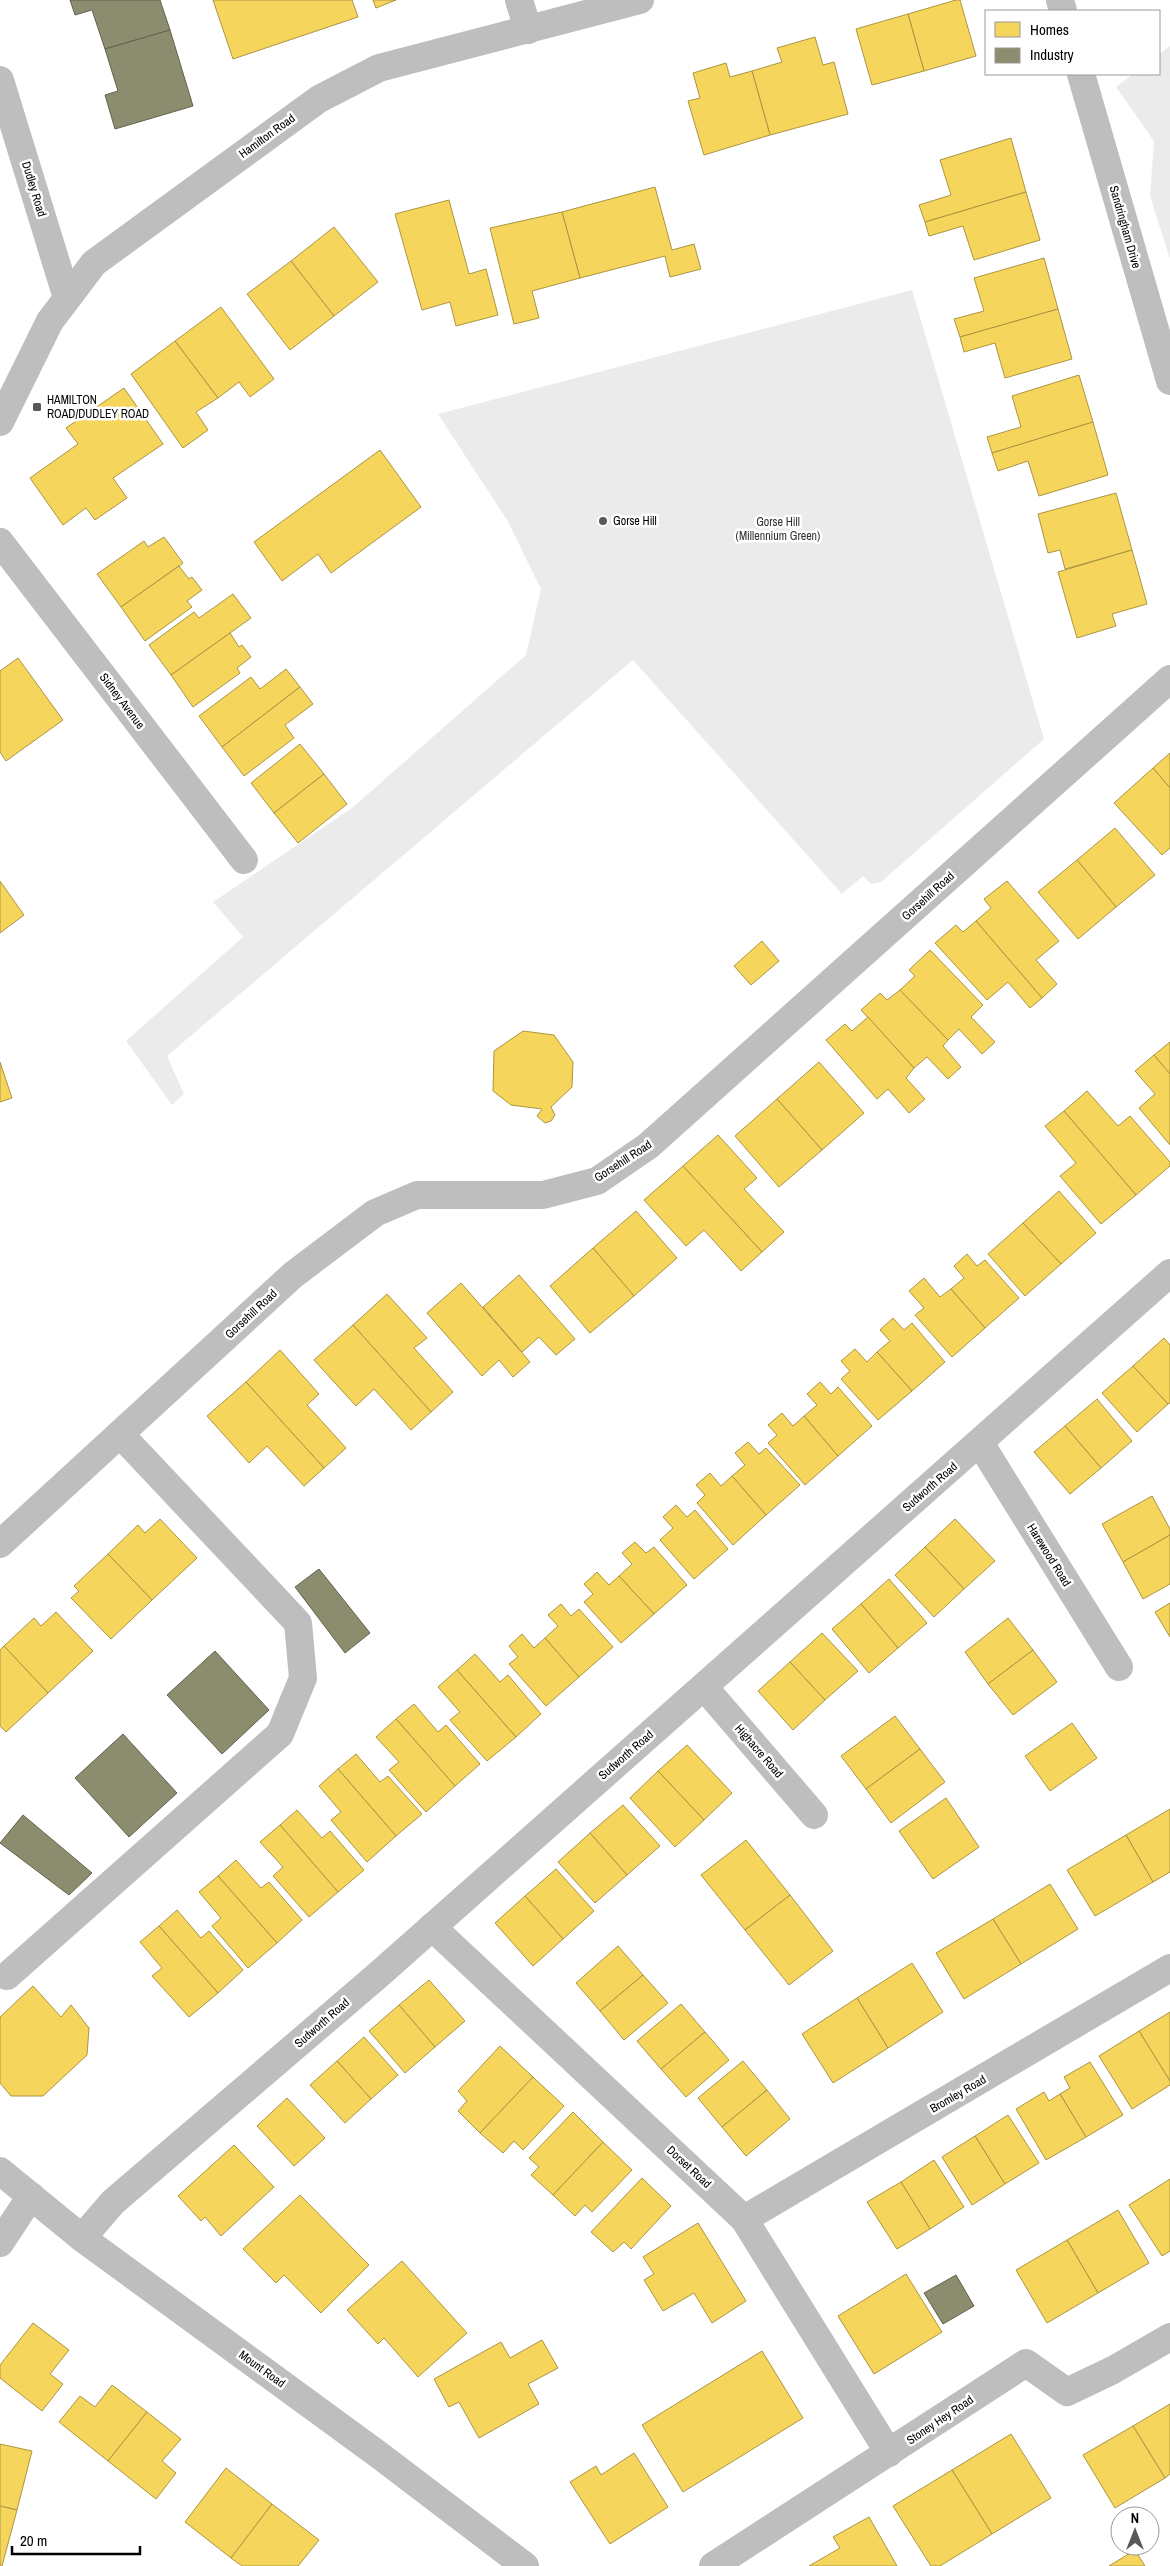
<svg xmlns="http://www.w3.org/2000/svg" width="1170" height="2566" font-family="'Archivo Narrow',sans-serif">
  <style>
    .green { fill: #ebebeb }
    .homes { fill: #f6d55c; stroke: #ac9540 }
    .industry { fill: #8c8c6e; stroke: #62624d }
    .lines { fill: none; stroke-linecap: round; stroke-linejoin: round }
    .minor { stroke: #bebebe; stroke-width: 28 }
    .poi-dot { fill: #595959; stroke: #fff; stroke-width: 2 }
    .labels { text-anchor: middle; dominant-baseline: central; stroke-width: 5; stroke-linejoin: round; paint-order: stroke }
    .street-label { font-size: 12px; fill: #000; stroke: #fff }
    .poi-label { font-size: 12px; fill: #000; stroke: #fff; text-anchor: start }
    .park-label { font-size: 12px; fill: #323232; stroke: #fff }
  </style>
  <rect width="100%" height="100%" fill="#fff"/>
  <g class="green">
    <path d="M1170,46V259L1150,196L1154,141L1116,87L1133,74H1159V54Z"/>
    <path d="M912,290L1044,739L881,882L871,884L863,876L842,894L633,660L167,1056L184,1094L172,1105L126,1041L243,937L213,902L352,808L526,655L541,589L507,520L438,414Z"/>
  </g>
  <g class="homes">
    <path d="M213,0H352L358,17L233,59Z"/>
    <path d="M373,0H396L376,8Z"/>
    <path d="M956,0H960L976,56L924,71L908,14Z"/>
    <path d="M908,14L924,71L872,85L856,29Z"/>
    <path d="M815,37L823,65L834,62L848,114L770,135L752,71L782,62L777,48Z"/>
    <path d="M726,63L730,77L752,71L770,135L704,155L688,101L700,98L693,73Z"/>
    <path d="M1011,138L1026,192L925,222L919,205L951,195L940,160Z"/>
    <path d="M655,187L672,250L694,244L701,269L670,277L665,256L580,278L562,212Z"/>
    <path d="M1026,192L1040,240L974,260L963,226L929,236L925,222Z"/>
    <path d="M449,200L469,274L486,269L498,315L456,326L450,302L422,310L395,214Z"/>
    <path d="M562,212L580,278L532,291L539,318L514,324L490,228Z"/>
    <path d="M334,227L378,282L334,316L291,261Z"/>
    <path d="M1044,258L1058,309L960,337L954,319L984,311L974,278Z"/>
    <path d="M291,261L334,316L290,350L247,294Z"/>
    <path d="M221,307L274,379L250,397L239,382L218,398L175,341Z"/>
    <path d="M1058,309L1072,359L1005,378L995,343L964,352L960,337Z"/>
    <path d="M175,341L218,398L196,412L208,430L183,448L131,374Z"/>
    <path d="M1079,375L1093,422L992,453L987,437L1021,427L1012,396Z"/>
    <path d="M124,388L163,444L113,478L127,498L95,520L86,508L63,525L30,478L78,444L66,428Z"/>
    <path d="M1093,422L1108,475L1039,496L1028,461L998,471L992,453Z"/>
    <path d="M380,450L421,507L331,573L318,554L282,581L254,542Z"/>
    <path d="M1116,493L1132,550L1065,569L1060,550L1048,553L1038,514Z"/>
    <path d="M164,537L183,563L121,607L97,574L144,541L148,547Z"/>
    <path d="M1132,550L1147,604L1112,614L1116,626L1077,638L1058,572Z"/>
    <path d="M179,566L189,579L192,577L202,590L187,601L192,607L145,641L121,607Z"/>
    <path d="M233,594L251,618L171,675L149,645L194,612L199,618Z"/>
    <path d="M230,633L239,647L242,645L251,657L237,668L240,673L193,707L171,675Z"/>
    <path d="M18,658L63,720L6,761L0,752V671Z"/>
    <path d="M286,669L300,687L222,747L199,716L251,677L260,689Z"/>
    <path d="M300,687L313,704L285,725L294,738L244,776L222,747Z"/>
    <path d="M300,744L324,774L274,813L251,783Z"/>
    <path d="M1170,753V788L1153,768Z"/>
    <path d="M1153,768L1170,788V848L1162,855L1114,803Z"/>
    <path d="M324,774L347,804L298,843L274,813Z"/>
    <path d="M1115,828L1155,875L1116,907L1077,860Z"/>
    <path d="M1077,860L1116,907L1078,939L1038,892Z"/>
    <path d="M0,881L24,915L0,933Z"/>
    <path d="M1007,881L1059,941L1036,960L1057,984L1042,998L976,921L991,908L984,899Z"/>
    <path d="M976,921L1042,998L1030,1008L1008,982L987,1000L935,943L956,925L963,932Z"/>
    <path d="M762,941L779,961L751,985L734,966Z"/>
    <path d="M930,950L983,1005L971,1017L995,1042L982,1054L959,1029L948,1040L900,990L915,976L909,970Z"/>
    <path d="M900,990L948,1040L943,1046L961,1067L948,1079L927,1057L914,1068L861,1010L880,993L887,1000Z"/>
    <path d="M868,1017L914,1068L906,1078L925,1099L909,1113L888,1089L877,1099L826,1040L845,1024L852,1031Z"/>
    <path d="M523,1031L554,1035L573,1062L572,1087L551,1107L555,1115L551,1121L545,1123L537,1116L542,1109L511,1105L493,1091L494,1051Z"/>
    <path d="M1170,1042V1074L1154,1055Z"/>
    <path d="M1154,1055L1170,1074V1145L1139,1108L1155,1094L1135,1071Z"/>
    <path d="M0,1062L12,1098L0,1102Z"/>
    <path d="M819,1062L864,1113L822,1150L777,1099Z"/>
    <path d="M1087,1091L1118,1126L1130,1116L1170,1162V1166L1136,1195L1064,1111Z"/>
    <path d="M777,1099L822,1150L779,1187L735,1136Z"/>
    <path d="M1064,1111L1136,1195L1101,1224L1060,1176L1076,1163L1045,1126Z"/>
    <path d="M718,1135L757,1178L744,1189L784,1232L762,1252L683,1166Z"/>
    <path d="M683,1166L762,1252L741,1271L704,1230L686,1246L644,1200Z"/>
    <path d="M1059,1191L1096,1233L1061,1264L1023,1223Z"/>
    <path d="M636,1211L677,1258L634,1296L593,1248Z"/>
    <path d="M1023,1223L1061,1264L1025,1296L988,1254Z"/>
    <path d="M593,1248L634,1296L590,1333L550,1286Z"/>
    <path d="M967,1254L977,1266L985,1260L1019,1298L985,1328L951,1289L964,1278L954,1266Z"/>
    <path d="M519,1275L575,1339L556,1355L539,1337L522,1352L483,1307Z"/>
    <path d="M924,1278L940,1297L951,1289L985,1328L952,1357L915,1315L924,1308L909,1291Z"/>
    <path d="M461,1283L530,1362L513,1377L499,1360L482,1376L427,1313Z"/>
    <path d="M387,1294L427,1338L414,1348L453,1392L431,1412L353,1325Z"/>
    <path d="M893,1318L904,1330L912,1323L945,1362L912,1391L877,1352L890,1341L880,1330Z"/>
    <path d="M353,1325L431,1412L411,1430L374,1389L356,1406L314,1360Z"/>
    <path d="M1164,1338L1170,1345V1403L1168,1404L1133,1366Z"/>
    <path d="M855,1349L867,1362L877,1352L912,1391L878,1420L841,1379L850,1371L841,1361Z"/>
    <path d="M280,1350L319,1394L307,1405L346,1448L324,1468L246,1382Z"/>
    <path d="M1133,1366L1168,1404L1137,1432L1102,1393Z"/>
    <path d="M246,1382L324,1468L304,1486L267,1446L249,1463L207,1416Z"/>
    <path d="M820,1382L831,1394L838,1387L872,1426L838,1456L804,1416L817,1405L807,1394Z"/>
    <path d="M1097,1399L1132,1441L1101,1468L1065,1426Z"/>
    <path d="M782,1413L793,1426L804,1416L838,1456L805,1485L768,1443L777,1435L768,1425Z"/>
    <path d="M1065,1426L1101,1468L1070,1494L1034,1452Z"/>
    <path d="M748,1442L759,1454L766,1448L800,1485L766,1515L732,1476L745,1465L735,1453Z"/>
    <path d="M710,1473L721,1486L732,1476L766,1515L733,1545L697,1503L705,1495L696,1485Z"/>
    <path d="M1152,1496L1170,1529V1535L1123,1562L1102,1524Z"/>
    <path d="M676,1505L687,1517L695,1510L728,1549L694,1579L660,1540L673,1528L663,1517Z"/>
    <path d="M160,1519L197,1558L152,1600L108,1554L138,1525L145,1533Z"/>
    <path d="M955,1519L995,1561L964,1589L925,1547Z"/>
    <path d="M1170,1535V1584L1143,1599L1123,1562Z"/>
    <path d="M635,1542L646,1553L654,1547L687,1585L654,1614L619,1576L632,1564L622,1553Z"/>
    <path d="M925,1547L964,1589L934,1617L895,1575Z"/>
    <path d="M108,1554L152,1600L111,1639L71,1598L79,1591L74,1586Z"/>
    <path d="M597,1572L609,1585L619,1576L654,1614L621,1643L584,1602L593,1594L584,1584Z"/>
    <path d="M889,1579L927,1623L898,1648L861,1604Z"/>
    <path d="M1170,1603V1637L1155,1612Z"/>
    <path d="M561,1604L571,1616L579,1609L613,1647L579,1677L545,1638L558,1626L548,1615Z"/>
    <path d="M861,1604L898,1648L869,1673L832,1629Z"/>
    <path d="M56,1612L93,1651L48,1693L4,1646L34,1618L41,1626Z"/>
    <path d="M1008,1618L1033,1650L988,1684L965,1652Z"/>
    <path d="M822,1633L858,1671L825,1700L790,1662Z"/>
    <path d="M522,1634L534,1648L545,1638L579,1677L546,1706L509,1664L518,1657L509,1646Z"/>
    <path d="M4,1646L48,1693L6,1732L0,1726V1650Z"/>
    <path d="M1033,1650L1057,1682L1013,1715L988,1684Z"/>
    <path d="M475,1654L500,1682L508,1675L541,1714L516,1737L457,1670Z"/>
    <path d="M790,1662L825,1700L793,1730L758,1691Z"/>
    <path d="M457,1670L516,1737L487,1761L450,1720L460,1712L438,1687Z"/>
    <path d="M414,1704L438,1732L446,1725L480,1764L455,1786L396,1719Z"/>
    <path d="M895,1716L920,1749L866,1789L841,1756Z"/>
    <path d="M396,1719L455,1786L426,1812L389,1770L399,1762L376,1737Z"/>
    <path d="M1072,1723L1097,1758L1050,1791L1025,1756Z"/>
    <path d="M687,1745L732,1793L704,1820L658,1771Z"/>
    <path d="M920,1749L945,1782L891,1823L866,1789Z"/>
    <path d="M356,1754L380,1782L388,1776L422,1814L396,1836L338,1769Z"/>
    <path d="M338,1769L396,1836L367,1862L331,1820L341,1812L319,1786Z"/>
    <path d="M658,1771L704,1820L675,1847L630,1798Z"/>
    <path d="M946,1798L979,1847L933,1879L899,1831Z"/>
    <path d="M623,1805L660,1846L627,1875L590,1833Z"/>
    <path d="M1170,1809V1872L1153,1882L1126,1835Z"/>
    <path d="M297,1810L322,1838L330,1831L364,1870L338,1892L280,1825Z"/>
    <path d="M280,1825L338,1892L309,1917L273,1876L283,1867L260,1842Z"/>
    <path d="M590,1833L627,1875L595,1903L558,1862Z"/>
    <path d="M1126,1835L1153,1882L1095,1916L1067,1870Z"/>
    <path d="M746,1840L790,1895L745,1930L701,1875Z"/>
    <path d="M236,1860L261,1888L269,1882L302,1920L277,1943L218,1876Z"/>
    <path d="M556,1869L594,1911L563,1939L525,1896Z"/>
    <path d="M218,1876L277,1943L248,1968L212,1926L221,1918L199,1892Z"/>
    <path d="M1050,1884L1078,1929L1021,1964L993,1919Z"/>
    <path d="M790,1895L833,1951L789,1985L745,1930Z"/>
    <path d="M525,1896L563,1939L533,1966L495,1923Z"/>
    <path d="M177,1910L201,1938L209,1931L243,1970L218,1993L159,1926Z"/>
    <path d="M993,1919L1021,1964L964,1999L936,1953Z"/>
    <path d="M159,1926L218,1993L189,2017L152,1976L162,1968L140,1942Z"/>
    <path d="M618,1946L643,1975L600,2011L576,1983Z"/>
    <path d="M912,1963L943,2012L888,2048L857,1998Z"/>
    <path d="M643,1975L668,2003L624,2040L600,2011Z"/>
    <path d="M429,1980L465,2021L435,2047L399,2005Z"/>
    <path d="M33,1986L61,2017L71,2005L89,2028L87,2055L43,2096H11L0,2083V2017Z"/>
    <path d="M857,1998L888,2048L833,2083L802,2034Z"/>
    <path d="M681,2004L705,2032L661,2069L637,2041Z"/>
    <path d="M399,2005L435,2047L405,2073L369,2031Z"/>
    <path d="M1170,2012V2081L1139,2031Z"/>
    <path d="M1139,2031L1170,2081V2085L1132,2109L1099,2056Z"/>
    <path d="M705,2032L729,2060L686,2097L661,2069Z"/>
    <path d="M364,2037L398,2075L371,2099L337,2061Z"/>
    <path d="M500,2046L533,2077L480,2133L458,2111L467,2101L458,2091Z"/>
    <path d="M337,2061L371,2099L345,2123L310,2085Z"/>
    <path d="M743,2061L767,2090L722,2127L698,2098Z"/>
    <path d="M1090,2062L1123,2115L1086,2137L1060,2094L1070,2088L1064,2077Z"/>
    <path d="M533,2077L564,2106L523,2150L514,2141L503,2153L480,2133Z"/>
    <path d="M767,2090L790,2119L746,2156L722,2127Z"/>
    <path d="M1044,2092L1049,2101L1060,2094L1086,2137L1046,2160L1016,2109Z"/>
    <path d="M287,2098L325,2138L294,2166L257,2126Z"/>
    <path d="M573,2112L603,2142L553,2195L531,2175L539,2167L529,2158Z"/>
    <path d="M1008,2115L1039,2163L1005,2184L975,2136Z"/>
    <path d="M975,2136L1005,2184L972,2205L942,2157Z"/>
    <path d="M603,2142L632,2170L592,2212L585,2205L575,2216L553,2195Z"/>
    <path d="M234,2145L274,2187L221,2236L205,2217L201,2221L178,2196Z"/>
    <path d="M934,2160L964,2207L930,2229L901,2182Z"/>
    <path d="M642,2178L671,2206L631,2249L624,2242L613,2252L591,2232Z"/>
    <path d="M1170,2179V2251L1162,2256L1129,2205Z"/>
    <path d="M901,2182L930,2229L897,2249L867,2202Z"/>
    <path d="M300,2195L369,2265L321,2313L284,2275L276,2283L243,2249Z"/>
    <path d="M1118,2210L1149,2263L1098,2293L1067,2240Z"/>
    <path d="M698,2223L746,2301L712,2323L694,2293L663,2311L644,2280L654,2274L643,2257Z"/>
    <path d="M1067,2240L1098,2293L1047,2323L1016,2270Z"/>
    <path d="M402,2261L467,2333L418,2377L384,2338L378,2344L347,2310Z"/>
    <path d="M906,2274L942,2332L874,2374L838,2316Z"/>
    <path d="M33,2323L69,2350L50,2374L63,2384L42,2411L0,2378V2365Z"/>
    <path d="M542,2340L558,2368L528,2384L539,2404L479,2438L459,2402L449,2407L434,2379L501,2342L510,2358Z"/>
    <path d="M762,2351L803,2418L683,2492L642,2425Z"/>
    <path d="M112,2385L147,2412L108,2461L59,2422L80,2396L95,2407Z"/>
    <path d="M1170,2404V2474L1165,2478L1133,2426Z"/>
    <path d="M147,2412L181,2439L162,2461L176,2473L156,2499L108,2461Z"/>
    <path d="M1133,2426L1165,2478L1115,2508L1083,2455Z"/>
    <path d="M1011,2434L1051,2498L992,2534L952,2470Z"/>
    <path d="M0,2444L32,2451L17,2510L0,2506Z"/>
    <path d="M634,2453L668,2507L610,2544L570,2482L596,2466L601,2475Z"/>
    <path d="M226,2468L272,2504L231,2558L185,2522Z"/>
    <path d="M952,2470L992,2534L940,2566H931L893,2506Z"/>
    <path d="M272,2504L319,2540L298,2566H242L231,2558Z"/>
    <path d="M0,2506L17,2510L2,2566H0Z"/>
    <path d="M869,2517L897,2566H809L840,2548L833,2537Z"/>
    <path d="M1135,2550L1145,2566H1109Z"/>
  </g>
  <g class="industry">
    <path d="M70,0H160L170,30L105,49L92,10L75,15Z"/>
    <path d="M170,30L193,106L115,129L105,95L118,91L105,49Z"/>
    <path d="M319,1569L370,1633L345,1653L295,1587Z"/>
    <path d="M215,1651L269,1710L222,1754L167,1695Z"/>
    <path d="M123,1734L177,1793L129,1837L75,1778Z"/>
    <path d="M23,1815L92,1873L69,1895L0,1843Z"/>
    <path d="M956,2275L974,2306L943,2324L924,2293Z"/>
  </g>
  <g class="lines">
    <g class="minor">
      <path d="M519,0L528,30"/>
      <path d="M1060,0L1063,11"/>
      <path d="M1081,74L1170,381"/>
      <path d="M0,80L67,298"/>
      <path d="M0,422L50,321L94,263L319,99L379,68L640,0"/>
      <path d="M0,542L244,860"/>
      <path d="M980,1443L1119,1667"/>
      <path d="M0,1544L293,1275L375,1213L417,1195H543L597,1181L648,1146L1170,679"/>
      <path d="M704,1687L814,1815"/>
      <path d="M432,1927L744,2219L889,2453"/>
      <path d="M7,1976L280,1734L303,1678L298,1623L120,1434"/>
      <path d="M0,2171L82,2238L379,2455L525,2566"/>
      <path d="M744,2219L1170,1968"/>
      <path d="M82,2238L113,2202L377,1976L1170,1273"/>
      <path d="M0,2243L31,2196"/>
      <path d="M713,2566L1026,2363L1067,2392L1113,2370L1170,2337"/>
    </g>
  </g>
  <g class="poi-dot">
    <rect x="32" y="402" width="10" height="10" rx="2.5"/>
    <circle cx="603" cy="521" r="5"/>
  </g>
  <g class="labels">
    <g class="street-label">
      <text transform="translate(267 136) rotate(-36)">Hamilton Road</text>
      <text transform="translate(34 189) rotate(73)">Dudley Road</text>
      <text transform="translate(1125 227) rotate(74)">Sandringham Drive</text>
      <text transform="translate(122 701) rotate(53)">Sidney Avenue</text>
      <text transform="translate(928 896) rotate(-42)">Gorsehill Road</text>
      <text transform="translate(623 1161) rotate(-33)">Gorsehill Road</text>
      <text transform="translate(251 1314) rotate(-43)">Gorsehill Road</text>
      <text transform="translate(930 1487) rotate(-41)">Sudworth Road</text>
      <text transform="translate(1049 1555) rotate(58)">Harewood Road</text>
      <text transform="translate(759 1751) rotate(49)">Highacre Road</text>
      <text transform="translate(626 1755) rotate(-41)">Sudworth Road</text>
      <text transform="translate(322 2023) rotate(-41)">Sudworth Road</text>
      <text transform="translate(958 2094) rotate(-30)">Bromley Road</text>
      <text transform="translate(689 2167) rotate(43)">Dorset Road</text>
      <text transform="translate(262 2369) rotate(36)">Mount Road</text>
      <text transform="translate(940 2420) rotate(-34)">Stoney Hey Road</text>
    </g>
    <g class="poi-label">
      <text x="47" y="400">HAMILTON<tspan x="47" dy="14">ROAD/DUDLEY ROAD</tspan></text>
      <text x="613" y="521">Gorse Hill</text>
    </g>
    <g class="park-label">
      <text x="778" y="522">Gorse Hill<tspan x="778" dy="14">(Millennium Green)</tspan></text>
    </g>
  </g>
  <rect x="985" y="10" width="175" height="65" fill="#ffffff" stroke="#999999"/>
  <rect x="995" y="22" width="25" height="15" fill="#f6d55c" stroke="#999999"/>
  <text x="1030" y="35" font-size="15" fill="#000000">Homes</text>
  <rect x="995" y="48" width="25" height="15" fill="#8c8c6e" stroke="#999999"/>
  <text x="1030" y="60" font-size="15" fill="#000000">Industry</text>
  <g transform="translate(1135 2531)"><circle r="24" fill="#ffffff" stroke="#999999"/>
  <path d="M0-4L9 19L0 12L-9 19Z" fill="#595959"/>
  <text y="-8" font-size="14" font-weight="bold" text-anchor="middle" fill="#000000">N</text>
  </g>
  <path d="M12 2546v8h128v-8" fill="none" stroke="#000000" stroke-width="2.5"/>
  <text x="20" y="2546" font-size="15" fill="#000000" stroke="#ffffff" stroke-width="4" paint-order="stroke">20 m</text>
</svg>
